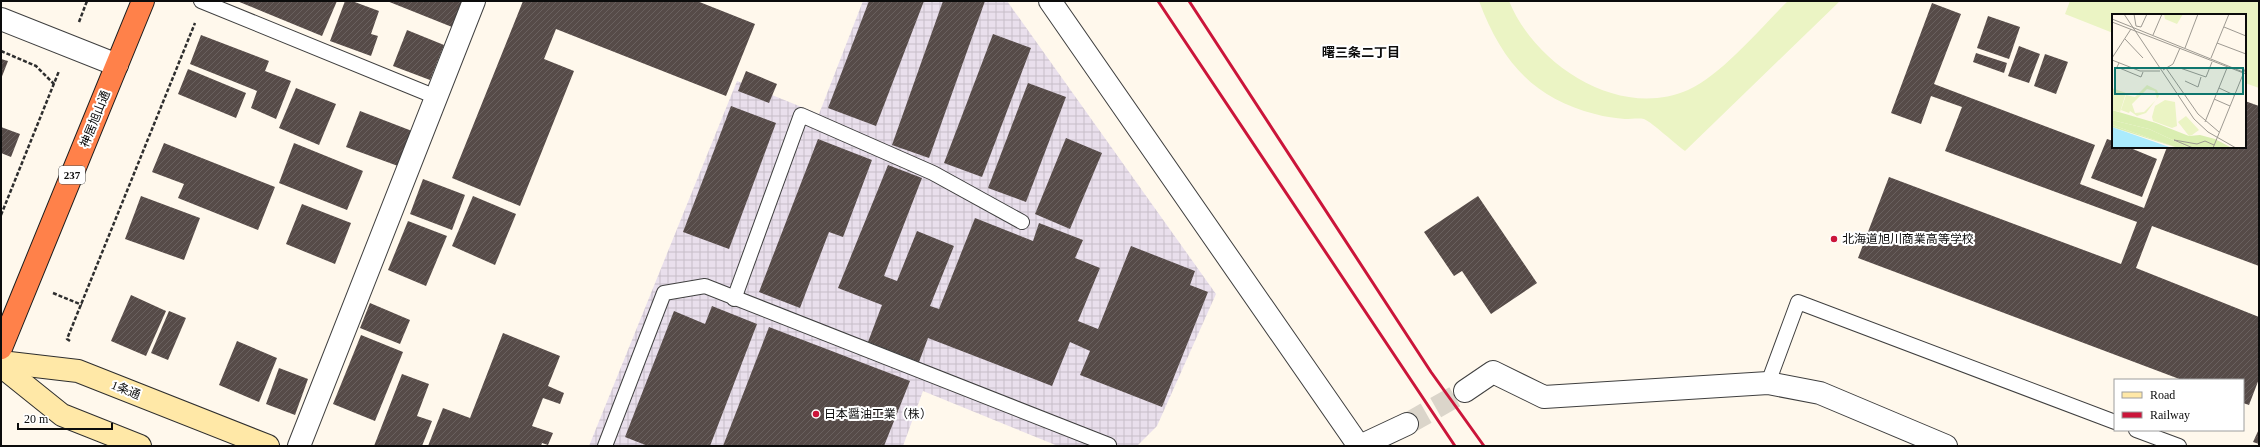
<svg xmlns="http://www.w3.org/2000/svg" width="2260" height="447" font-family="'Times New Roman','Noto Sans JP',serif">
  <style>
    .industrial { fill: url(#industrial-grid) }
    .pitch { fill: #ebf4c4 }
    .building { fill: url(#building-hatch) }
    .lines { fill: none; stroke-linecap: round; stroke-linejoin: round }
    .street-tunnel { stroke: #dbd5ca; stroke-width: 22; stroke-dasharray: 22 11; stroke-linecap: butt }
    .lane-casing { stroke: #3f3f3f; stroke-width: 16 }
    .street-casing { stroke: #3f3f3f; stroke-width: 24 }
    .secondary-casing { stroke: #2e2e2e; stroke-width: 24 }
    .highway-casing { stroke: #1d1d1d; stroke-width: 24 }
    .path { stroke: #2e2e2e; stroke-width: 2.5; stroke-dasharray: 4 2; stroke-linecap: butt }
    .lane { stroke: #fff; stroke-width: 14 }
    .street { stroke: #fff; stroke-width: 22 }
    .secondary { stroke: #ffe8a7; stroke-width: 22 }
    .highway { stroke: #ff814a; stroke-width: 22 }
    .rail { stroke: #cb153a; stroke-width: 3 }
    .poi-dot { fill: #cb153a; stroke: #fff; stroke-width: 1.5 }
    .labels { text-anchor: middle; dominant-baseline: central; stroke-width: 4; stroke-linejoin: round; paint-order: stroke }
    .shield { fill: #fff; stroke: #555; stroke-width: 1 }
    .shield-label { font-size: 11px; font-weight: bold; fill: #0c0c0c }
    .street-label { font-size: 12px; fill: #0c0c0c; stroke: #fff }
    .poi-label { font-size: 12px; fill: #0c0c0c; stroke: #fff; text-anchor: start }
    .neighbourhood-label { font-size: 13px; font-weight: bold; fill: #0c0c0c; stroke: #fff }
    .inset-road { fill: none; stroke: #9e9a92; stroke-width: 1 }
    .view { fill: #0f766e; fill-opacity: 0.15; stroke: #0f766e; stroke-width: 2 }
    .inset-edge { fill: none; stroke: #0c0c0c; stroke-width: 2 }
  </style>
  <defs>
    <pattern id="industrial-grid" width="8" height="8" patternUnits="userSpaceOnUse"><rect width="8" height="8" fill="#e9dfec"/><path d="M0 4h8M4 0v8" fill="none" stroke="#c7bec9"/></pattern>
    <pattern id="building-hatch" width="6" height="6" patternUnits="userSpaceOnUse"><rect width="6" height="6" fill="#564b48"/><path d="M-1 1l2-2M0 6l6-6M5 7l2-2" fill="none" stroke="#69605e"/></pattern>
  </defs>
  <rect width="100%" height="100%" fill="#fff8ec"/>
  <path class="industrial" d="M863,1H1007L1216,294L1157,426L1137,446H1058L923,391L903,446H589L737,81L819,114Z"/>
  <g class="pitch">
    <path d="M1479,1H1509C1535,65 1619,120 1688,90C1723,74 1760,28 1788,1H1840L1685,151C1675,144 1653,123 1644,119C1639,118 1631,119 1625,119C1616,118 1605,117 1595,114C1532,98 1501,60 1479,1Z"/>
    <path d="M2070,1H2259V88L2245,83V15H2113V33L2065,14Z"/>
  </g>
  <g class="building">
    <path d="M237,1H337L322,36Z"/>
    <path d="M345,1H352L379,11L371,34L378,36L371,56L330,41Z"/>
    <path d="M387,1H463L452,27Z"/>
    <path d="M523,1H697L755,24L726,96L556,29L544,59L574,71L520,206L452,178Z"/>
    <path d="M869,1H924L876,126L828,108Z"/>
    <path d="M943,1H985L929,158L892,145Z"/>
    <path d="M1932,3L1961,14L1934,84L2095,145L2080,184L2144,208L2167,147H2245V101L2259,106V266L2152,226L2136,268L2259,317V379L2249,405L2243,403V380H2182L1858,258L1889,177L2121,264L2137,222L1945,151L1962,107L1931,96L1921,124L1891,113Z"/>
    <path d="M1988,16L2020,27L2009,59L1977,48Z"/>
    <path d="M407,30L444,45L430,80L393,66Z"/>
    <path d="M993,34L1031,48L982,177L944,163Z"/>
    <path d="M201,35L269,61L265,71L291,81L276,119L251,108L257,91L190,64Z"/>
    <path d="M2019,46L2040,54L2029,83L2008,76Z"/>
    <path d="M1976,53L2007,63L2004,73L1973,62Z"/>
    <path d="M2045,54L2068,62L2056,94L2034,86Z"/>
    <path d="M1,59L8,61L1,79Z"/>
    <path d="M188,69L246,93L236,118L178,94Z"/>
    <path d="M746,71L777,84L769,103L738,91Z"/>
    <path d="M1028,83L1066,97L1026,202L988,188Z"/>
    <path d="M296,88L336,104L319,145L279,128Z"/>
    <path d="M731,106L776,123L729,249L683,232Z"/>
    <path d="M360,111L412,131L398,166L346,147Z"/>
    <path d="M1,127L20,134L11,157L1,153Z"/>
    <path d="M1066,138L1102,153L1070,229L1035,214Z"/>
    <path d="M818,139L872,160L843,237L829,232L800,308L759,292Z"/>
    <path d="M2107,139L2113,141V147H2128L2157,159L2142,197L2091,178Z"/>
    <path d="M164,143L275,187L258,230L178,198L184,184L152,172Z"/>
    <path d="M294,143L363,171L347,210L279,183Z"/>
    <path d="M888,165L922,178L884,276L897,281L917,231L954,246L930,306L939,309L975,218L1033,241L1039,223L1083,240L1075,258L1100,268L1078,321L1098,329L1131,246L1195,271L1190,285L1208,292L1162,407L1080,375L1090,351L1070,342L1052,386L928,338L919,362L868,342L882,305L838,288Z"/>
    <path d="M423,179L465,195L452,230L410,214Z"/>
    <path d="M141,196L200,218L184,260L125,239Z"/>
    <path d="M473,196L516,214L495,265L452,246Z"/>
    <path d="M1478,196L1537,283L1491,314L1462,271L1454,276L1424,232Z"/>
    <path d="M302,204L351,223L335,264L286,244Z"/>
    <path d="M408,221L447,236L426,286L388,270Z"/>
    <path d="M131,295L166,311L146,356L111,341Z"/>
    <path d="M370,303L410,320L400,344L360,328Z"/>
    <path d="M712,306L757,324L710,446H648L625,437L674,311L705,324Z"/>
    <path d="M169,311L186,318L168,360L151,353Z"/>
    <path d="M769,327L910,381L884,446H723Z"/>
    <path d="M503,333L560,356L548,386L564,393L560,404L543,398L532,426L553,433L548,445L542,443L541,446H428L443,408L470,418Z"/>
    <path d="M361,335L403,352L375,421L333,404Z"/>
    <path d="M237,341L277,358L259,402L219,385Z"/>
    <path d="M279,368L308,379L295,415L266,404Z"/>
    <path d="M402,374L429,384L417,416L432,421L422,446H374Z"/>
    <path d="M2259,429V444L2253,442Z"/>
  </g>
  <g class="lines">
    <path class="street-tunnel" d="M1407,424L1465,391"/>
    <g class="lane-casing">
      <g id="lane">
        <path d="M201,1L436,97"/>
        <path d="M734,299L801,115L933,173L1022,222"/>
        <path d="M1768,383L1798,302L2115,422"/>
        <path d="M2136,430L2179,446"/>
        <path d="M605,446L664,293L705,286L1109,445"/>
      </g>
    </g>
    <g class="street-casing">
      <g id="street">
        <path d="M1050,1L1359,446"/>
        <path d="M1,19L117,65"/>
        <path d="M1465,391L1493,372L1544,397L1768,383L1820,393L1946,446"/>
        <path d="M299,446L474,1"/>
        <path d="M1360,446L1407,424"/>
      </g>
    </g>
    <g class="secondary-casing">
      <g id="secondary">
        <path d="M1,362L78,371L268,446"/>
        <path d="M1,366L62,415L140,446"/>
      </g>
    </g>
    <g class="highway-casing">
      <path id="highway" d="M1,348L143,1"/>
    </g>
    <g class="path">
      <path d="M79,22L87,1"/>
      <path d="M1,51L36,66L54,84"/>
      <path d="M1,215L59,71"/>
      <path d="M53,293L82,305"/>
      <path d="M70,341L67,339L195,23"/>
    </g>
    <use href="#lane" class="lane"/>
    <use href="#street" class="street"/>
    <use href="#secondary" class="secondary"/>
    <use href="#highway" class="highway"/>
    <g class="rail">
      <path d="M1158,1L1455,446"/>
      <path d="M1189,1L1431,372L1484,446"/>
    </g>
  </g>
  <g class="poi-dot">
    <circle cx="1834" cy="239" r="4"/>
    <circle cx="816" cy="414" r="4"/>
  </g>
  <g class="labels">
    <rect class="shield" x="59" y="166" width="26" height="18" rx="3"/>
    <g class="shield-label">
      <text x="72" y="175">237</text>
    </g>
    <g class="street-label">
      <text transform="translate(95 119) rotate(-68)">神居旭山通</text>
      <text transform="translate(126 390) rotate(22)">1条通</text>
    </g>
    <g class="poi-label">
      <text x="1842" y="239">北海道旭川商業高等学校</text>
      <text x="824" y="414">日本醤油工業（株）</text>
    </g>
    <g class="neighbourhood-label">
      <text x="1361" y="52">曙三条二丁目</text>
    </g>
  </g>
  <g transform="translate(2112 14)">
    <rect width="134" height="134" fill="#fff8ec"/>
    <path d="M0,96L44,109L77,122L88,121L103,125L120,134H78L37,115L0,106ZM0,111L66,134L0,113Z" fill="#daeeb1"/>
    <path d="M0,106L37,115L78,134H66L0,111Z" fill="#daeeb1"/>
    <path d="M52,0H71L65,10L53,5ZM35,71L45,76L47,82L34,99L25,102L18,97L17,99L9,96L14,81L23,83ZM35,75L43,77L45,85L32,98L23,99L20,90ZM0,74L14,79L8,98L0,96ZM53,86L63,88L65,112L60,114L41,107L40,103L43,92ZM74,102L87,116L80,121L77,122L66,108Z" fill="#ebf4c4" fill-rule="evenodd"/>
    <path d="M0,113L60,134H3L0,132Z" fill="#aaebfd"/>
    <path class="inset-road" d="M12,0L82,105L96,118L124,134M22,0L24,12M0,5L131,58M0,8L134,60M24,12L29,13L35,0M112,13L134,22M41,21L50,0M13,25L31,44M105,29L134,40M73,34L86,0M0,44L19,15M99,44L117,0M0,46L28,57H48M7,49L5,53L29,63L31,58M54,54L86,100L107,118M68,54L94,63L100,48M51,56L61,50L68,34M73,67L86,73L89,63M107,74L122,81M102,85L118,92M93,108L115,54M62,126L85,130L93,127L102,131M62,126L81,134M101,134L134,53"/>
    <path class="view" d="M3,54H131V80H3Z"/>
    <rect width="134" height="134" class="inset-edge"/>
  </g>
  <rect width="2260" height="447" fill="none" stroke="#0c0c0c" stroke-width="4"/>
  <rect x="2114" y="379" width="130" height="52" fill="#ffffff" stroke="#9e9e9e"/>
  <rect x="2122" y="392" width="20" height="6" fill="#ffe8a7" stroke="#9e9e9e"/>
  <text x="2150" y="399" font-size="12" fill="#0c0c0c">Road</text>
  <rect x="2122" y="412" width="20" height="6" fill="#cb153a" stroke="#9e9e9e"/>
  <text x="2150" y="419" font-size="12" fill="#0c0c0c">Railway</text>
  <path d="M18 423v6h94v-6" fill="none" stroke="#0c0c0c" stroke-width="2"/>
  <text x="24" y="423" font-size="12" fill="#0c0c0c" stroke="#ffffff" stroke-width="3" paint-order="stroke">20 m</text>
</svg>
